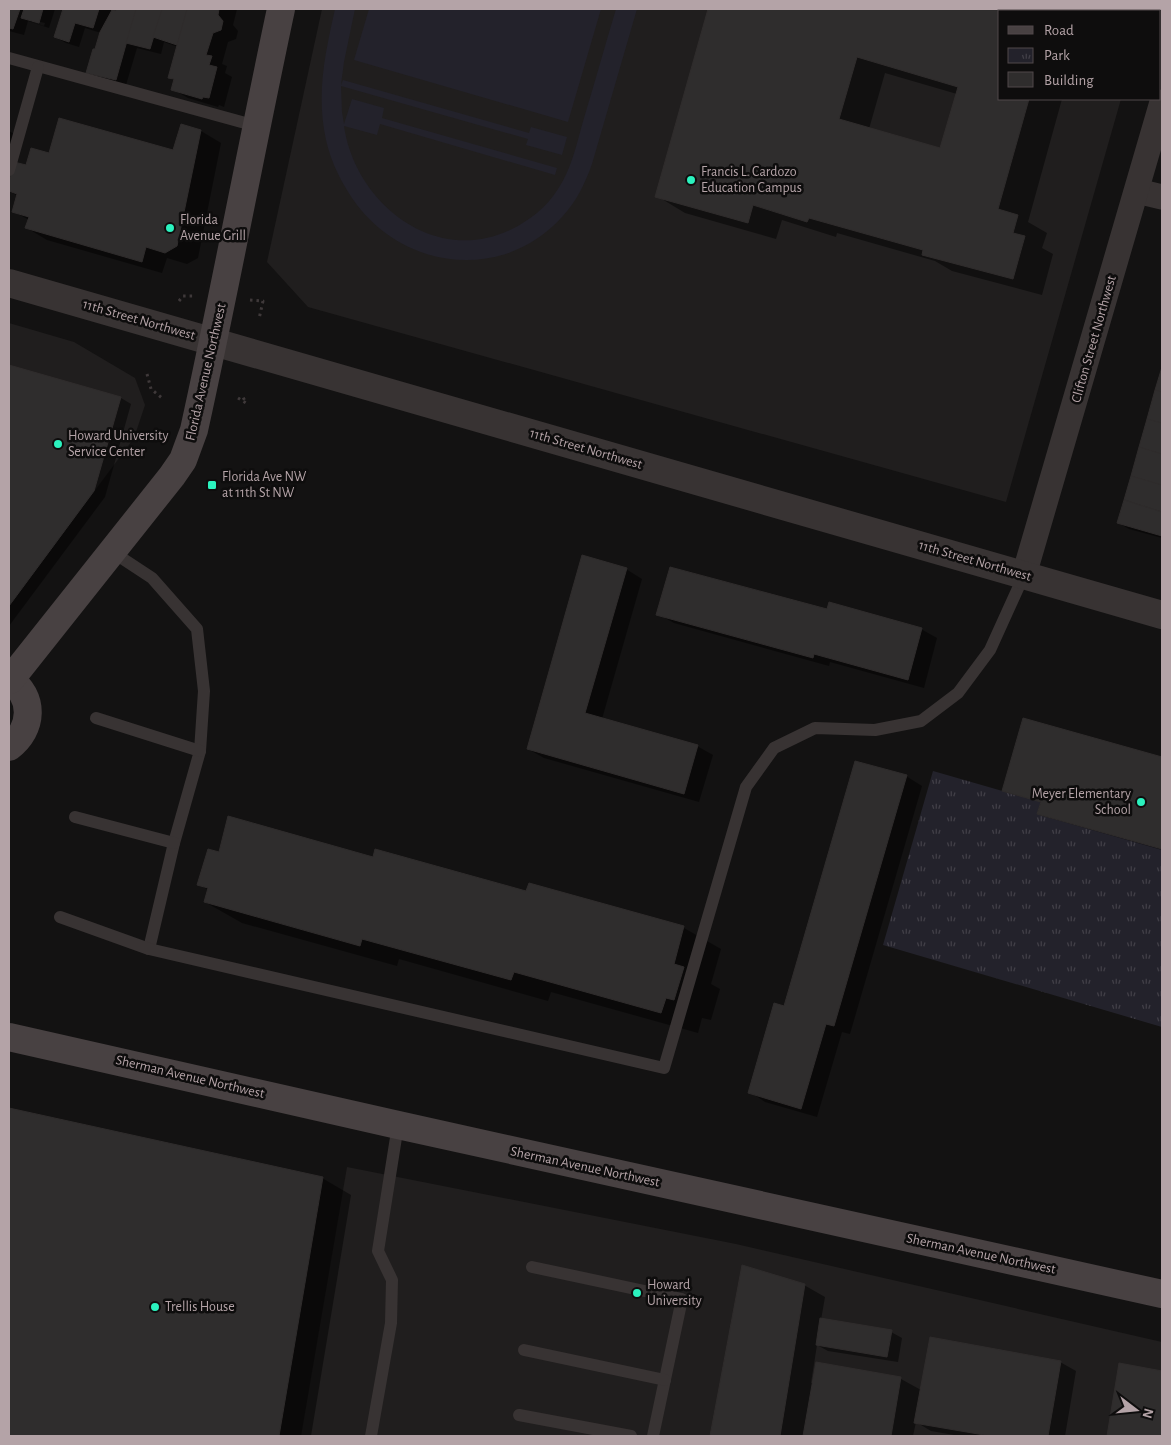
<svg xmlns="http://www.w3.org/2000/svg" width="1171" height="1445" font-family="'Alegreya Sans',sans-serif">
  <style>
    .built { fill: #201e1e }
    .park { fill: url(#park-tufts) }
    .pitch { fill: #23222b }
    .shadow { fill: #0007; fill-rule: evenodd }
    .building { fill: #2f2d2d; stroke: #2f2c2c; fill-rule: evenodd }
    .lines { fill: none; stroke-linecap: round; stroke-linejoin: round }
    .path { stroke: #3f393a; stroke-width: 3; stroke-dasharray: 2.5 4; stroke-linecap: butt }
    .service { stroke: #383333; stroke-width: 12 }
    .minor { stroke: #383333; stroke-width: 25 }
    .tertiary { stroke: #383333; stroke-width: 28 }
    .secondary { stroke: #484142; stroke-width: 28 }
    .poi-dot { fill: #2bf2be; stroke: #0e0d0d; stroke-width: 2 }
    .labels { text-anchor: middle; dominant-baseline: central; stroke-width: 5; stroke-linejoin: round; paint-order: stroke }
    .poi-label { font-size: 14px; fill: #b4a3a7; stroke: #0e0d0d; text-anchor: start }
    .street-label { font-size: 14px; fill: #b4a3a7; stroke: #0e0d0d }
  </style>
  <defs>
    <pattern id="park-tufts" width="24" height="20" patternUnits="userSpaceOnUse" patternTransform="scale(1.25)"><rect width="24" height="20" fill="#23222b"/><path d="M3 7l-1-3M5 7V3M7 7l1-3M15 17l-1-3M17 17v-4M19 17l1-3" fill="none" stroke="#413f47"/></pattern>
  </defs>
  <rect width="100%" height="100%" fill="#131212"/>
  <g class="built">
    <path d="M322,9H1146V11H1000V99H1121L1006,502L308,307L267,262Z"/>
    <path d="M9,323L74,342L135,378L145,405L134,438L9,606Z"/>
    <path d="M347,1167L736,1244L1162,1342V1436H301Z"/>
  </g>
  <path class="park" d="M933,771L1041,802L1037,814L1162,849V1027L883,945Z"/>
  <g class="pitch">
    <path d="M335,9H355L344,62L341,85L343,80L529,133L531,127L567,137L562,155L526,145L528,139L341,86L342,112L344,124L352,99L384,108L382,118L557,168L555,175L380,124L377,135L344,126C355,202 433,266 510,230C529,221 547,207 558,189C572,168 577,142 584,118C595,82 605,45 616,9H637L592,164C585,184 576,202 562,217C504,281 408,271 357,205C343,186 331,163 326,140C316,94 325,54 335,9Z"/>
    <path d="M369,9H601L568,122L354,60Z"/>
  </g>
  <g class="shadow">
    <path d="M9,9H55L49,28L28,21L24,35L9,31ZM32,20L45,23L44,26L32,22Z"/>
    <path d="M64,9H112L111,11L117,12V10L116,9H237L233,25L238,31L236,39L228,42L222,64L227,66L225,73L232,77L224,107L219,105L218,107L188,98L172,89L175,81L169,77L178,47L164,42L161,54L137,48L126,85L98,79L87,73L101,33L85,28L79,47L66,43L55,37Z"/>
    <path d="M710,9H1112L1111,11H1000V99H1062L1028,222L1047,233L1042,248L1053,254L1042,295L952,271L935,261L837,233L836,237L782,220L776,239L685,213L657,196ZM885,73L957,94L941,150L869,129Z"/>
    <path d="M9,131L21,138L14,163L27,167L50,155L174,152L201,131L221,143L198,258L187,264L167,258L162,273L47,240L27,228L29,220L13,211L18,196L9,191Z"/>
    <path d="M9,366L121,398L131,404L105,497L9,626Z"/>
    <path d="M1162,371V538L1129,529L1119,523Z"/>
    <path d="M626,569L642,579L602,719L697,746L713,755L699,802L544,758L528,749Z"/>
    <path d="M828,611L921,629L937,638L924,688L830,662L829,666L674,623L658,614Z"/>
    <path d="M1024,719L1162,758V850L1043,816L1039,813L1042,802L1004,790Z"/>
    <path d="M906,776L922,786L850,1034L842,1032L817,1117L765,1102L750,1092L785,1008Z"/>
    <path d="M220,853L374,858L527,893L530,884L684,928L721,949L711,984L720,989L711,1020L702,1018L698,1033L551,992L548,1001L399,959L397,966L242,923L205,902L208,890L199,884Z"/>
    <path d="M9,1109L322,1178L351,1195L311,1436H9Z"/>
    <path d="M743,1266L804,1285L825,1297L821,1320L891,1332L902,1338L898,1362L828,1351L817,1345L811,1383L901,1379L921,1390L1060,1362L1076,1371L1065,1436H960L931,1431L916,1422L913,1436H711Z"/>
    <path d="M1120,1364L1162,1373V1436H1108Z"/>
  </g>
  <g class="building">
    <path d="M9,9H20L13,29L9,28Z"/>
    <path d="M24,9H43L39,23L21,18Z"/>
    <path d="M63,9H99L93,28L75,23L69,42L54,37Z"/>
    <path d="M116,9H136L116,80L86,73L93,49H95L100,32L112,10L116,11Z"/>
    <path d="M136,9H162L150,49L126,43Z"/>
    <path d="M162,9H187L177,45L153,37Z"/>
    <path d="M187,9H219L218,15L223,21L221,30L213,33L206,55L212,56L209,65L217,67L209,98L203,97L202,99L171,90L174,79L168,78Z"/>
    <path d="M708,9H1079L1078,11H1000V99H1029L998,209L1018,215L1013,233L1025,236L1013,279L922,255L923,250L809,218L807,222L753,205L748,223L655,197ZM857,57L958,87L940,148L839,119Z"/>
    <path d="M59,118L173,150L181,124L201,130L177,246L165,253L146,247L142,262L25,228L29,217L12,212L17,194L9,191V181L14,162L26,165L31,148L49,153Z"/>
    <path d="M9,365L121,397L94,491L9,606Z"/>
    <path d="M1162,367V392L1155,390Z"/>
    <path d="M1155,390L1162,392V423L1147,419Z"/>
    <path d="M1147,419L1162,423V454L1139,447Z"/>
    <path d="M1139,447L1162,454V485L1131,476Z"/>
    <path d="M1131,476L1162,485V512L1124,500Z"/>
    <path d="M1124,500L1162,512V536L1117,523Z"/>
    <path d="M582,555L627,568L585,713L698,745L684,794L527,749Z"/>
    <path d="M670,567L827,609L829,602L922,628L908,680L814,654L813,658L656,615Z"/>
    <path d="M1023,718L1162,757V849L1037,814L1041,802L1002,791Z"/>
    <path d="M855,761L907,775L834,1026L826,1024L801,1109L748,1093L774,1003L784,1006Z"/>
    <path d="M228,816L373,857L375,849L526,891L529,883L684,926L674,964L684,967L674,1000L666,998L661,1013L514,972L511,980L362,939L360,946L204,902L208,888L197,885L208,849L219,852Z"/>
    <path d="M9,1108L323,1177L279,1436H9Z"/>
    <path d="M742,1265L805,1284L780,1436H710Z"/>
    <path d="M820,1318L892,1330L887,1357L816,1345Z"/>
    <path d="M930,1337L1061,1361L1048,1436H990L914,1423Z"/>
    <path d="M816,1362L901,1377L891,1436H803Z"/>
    <path d="M1119,1363L1162,1371V1436H1107Z"/>
  </g>
  <g class="lines">
    <g class="path">
      <path d="M250,300L263,301L259,319"/>
      <path d="M179,301L183,296H193"/>
      <path d="M147,374L151,389L162,398"/>
      <path d="M238,398L246,403L242,395"/>
    </g>
    <g class="service">
      <path d="M9,58L256,126"/>
      <path d="M9,170L38,67"/>
      <path d="M111,551L152,578L197,629L204,691L200,751L174,843L149,949"/>
      <path d="M96,718L200,751"/>
      <path d="M75,817L174,843"/>
      <path d="M60,917L149,949L664,1068L746,787L774,748L815,728L875,730L921,721L958,693L990,650L1024,575"/>
      <path d="M532,1267L682,1299L653,1436"/>
      <path d="M524,1350L665,1380"/>
      <path d="M519,1415L631,1436"/>
      <path d="M371,1436L391,1323L392,1280L378,1251L398,1125"/>
    </g>
    <g class="minor">
      <path d="M1137,191L1162,197"/>
      <path d="M1024,575L1162,102"/>
    </g>
    <path class="tertiary" d="M9,283L1162,615"/>
    <g class="secondary">
      <path d="M9,679C35,697 33,729 9,747"/>
      <path d="M10,680L172,476L183,460L194,430C225,290 251,149 281,9"/>
      <path d="M9,1037L398,1125L1162,1294"/>
    </g>
  </g>
  <g class="poi-dot">
    <circle cx="691" cy="180" r="5"/>
    <circle cx="170" cy="228" r="5"/>
    <circle cx="58" cy="444" r="5"/>
    <rect x="207" y="480" width="10" height="10" rx="2.5"/>
    <circle cx="1141" cy="802" r="5"/>
    <circle cx="637" cy="1293" r="5"/>
    <circle cx="155" cy="1307" r="5"/>
  </g>
  <g class="labels">
    <g class="poi-label">
      <text x="701" y="172">Francis L. Cardozo<tspan x="701" dy="16">Education Campus</tspan></text>
      <text x="180" y="220">Florida<tspan x="180" dy="16">Avenue Grill</tspan></text>
      <text x="68" y="436">Howard University<tspan x="68" dy="16">Service Center</tspan></text>
      <text x="222" y="477">Florida Ave NW<tspan x="222" dy="16">at 11th St NW</tspan></text>
      <text x="1131" y="794" text-anchor="end">Meyer Elementary<tspan x="1131" dy="16">School</tspan></text>
      <text x="647" y="1285">Howard<tspan x="647" dy="16">University</tspan></text>
      <text x="165" y="1307">Trellis House</text>
    </g>
    <g class="street-label">
      <text transform="translate(139 320) rotate(16)">11th Street Northwest</text>
      <text transform="translate(1094 339) rotate(-74)">Clifton Street Northwest</text>
      <text transform="translate(206 372) rotate(-77)">Florida Avenue Northwest</text>
      <text transform="translate(586 449) rotate(16)">11th Street Northwest</text>
      <text transform="translate(975 561) rotate(16)">11th Street Northwest</text>
      <text transform="translate(190 1077) rotate(13)">Sherman Avenue Northwest</text>
      <text transform="translate(585 1167) rotate(12)">Sherman Avenue Northwest</text>
      <text transform="translate(981 1254) rotate(12)">Sherman Avenue Northwest</text>
    </g>
  </g>
  <rect width="1171" height="1445" fill="none" stroke="#b4a3a7" stroke-width="20"/>
  <rect x="998" y="10" width="162" height="90" fill="#0e0d0d" stroke="#50494b"/>
  <rect x="1008" y="26" width="25" height="8" fill="#484142" stroke="#50494b"/>
  <text x="1044" y="35" font-size="15" fill="#b4a3a7">Road</text>
  <rect x="1008" y="48" width="25" height="15" fill="url(#park-tufts)" stroke="#50494b"/>
  <text x="1044" y="60" font-size="15" fill="#b4a3a7">Park</text>
  <rect x="1008" y="72" width="25" height="15" fill="#2f2d2d" stroke="#50494b"/>
  <text x="1044" y="85" font-size="15" fill="#b4a3a7">Building</text>
  <g transform="translate(1136 1410) rotate(106)" stroke="#0e0d0d" stroke-width="4" paint-order="stroke">
  <path d="M0-4L9 19L0 12L-9 19Z" fill="#b4a3a7"/>
  <text y="-8" font-size="14" font-weight="bold" text-anchor="middle" fill="#b4a3a7">N</text>
  </g>
</svg>
